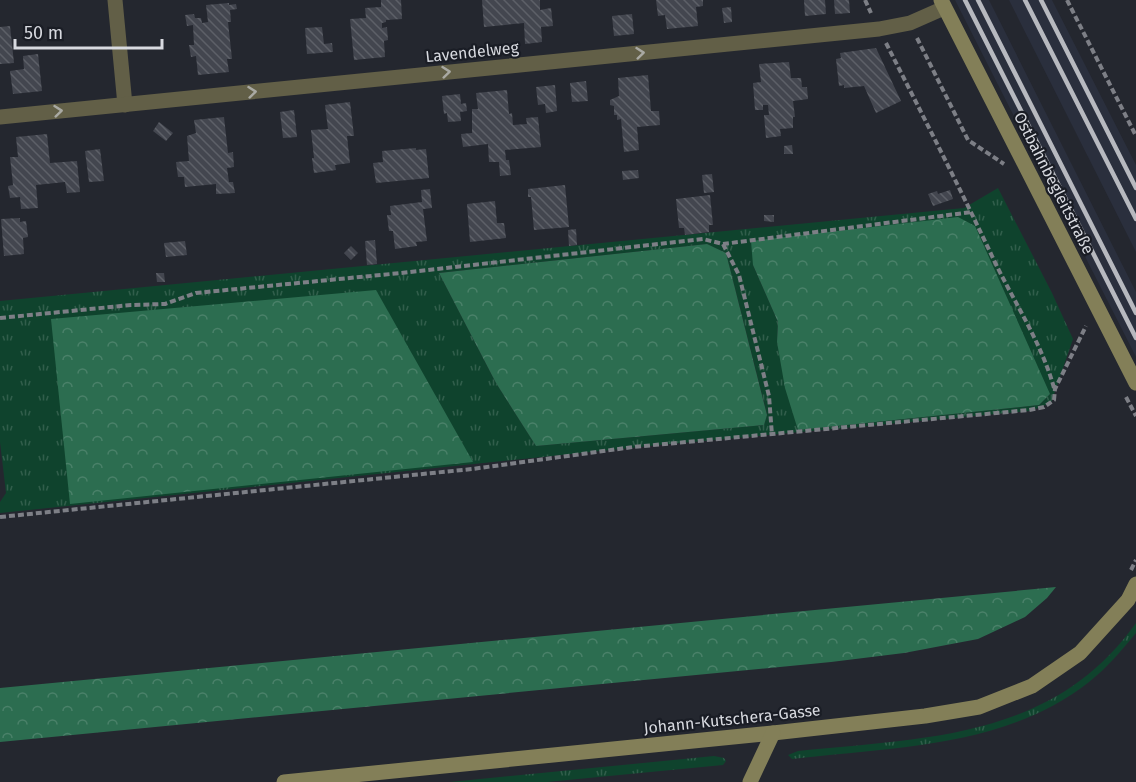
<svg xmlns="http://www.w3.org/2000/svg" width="1136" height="782" font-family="'Fira Sans',sans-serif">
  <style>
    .built { fill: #2a2f3d }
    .grass { fill: url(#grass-tufts); fill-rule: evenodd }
    .forest { fill: url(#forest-crowns) }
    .building { fill: url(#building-back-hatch) }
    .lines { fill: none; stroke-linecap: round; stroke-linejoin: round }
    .path { stroke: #7d7f86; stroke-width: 4; stroke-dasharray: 6 3; stroke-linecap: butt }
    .street { stroke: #625f47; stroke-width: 15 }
    .secondary { stroke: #837f58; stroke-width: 15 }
    .rail { stroke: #b7b9bf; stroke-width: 4.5 }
    .oneway { stroke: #a9a9a3 }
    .labels { text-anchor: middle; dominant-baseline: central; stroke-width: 4.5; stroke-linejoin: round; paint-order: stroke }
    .street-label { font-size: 16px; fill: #d8dae0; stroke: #1a1d25 }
  </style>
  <defs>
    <pattern id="grass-tufts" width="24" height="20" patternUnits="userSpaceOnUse" patternTransform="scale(1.5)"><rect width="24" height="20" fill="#0f432d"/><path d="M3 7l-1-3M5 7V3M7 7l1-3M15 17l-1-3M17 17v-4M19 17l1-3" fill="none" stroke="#315e4b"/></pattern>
    <pattern id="forest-crowns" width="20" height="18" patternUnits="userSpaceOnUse" patternTransform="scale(1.5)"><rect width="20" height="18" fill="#2c6d50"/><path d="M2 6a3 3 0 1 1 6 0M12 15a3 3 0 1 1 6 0" fill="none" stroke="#4a8169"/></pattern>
    <pattern id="building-back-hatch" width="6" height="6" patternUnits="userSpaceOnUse" patternTransform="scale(1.5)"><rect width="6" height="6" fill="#43464f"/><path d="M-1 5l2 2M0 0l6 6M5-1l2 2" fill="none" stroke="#5d6068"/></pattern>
  </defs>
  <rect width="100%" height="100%" fill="#24272f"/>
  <g class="built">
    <path d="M955,0H989L1136,292V357Z"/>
    <path d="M1009,0H1052L1136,165V252Z"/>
  </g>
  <g class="grass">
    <path d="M998,188L1052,293L1073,339L1051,403L1030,411L659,445L0,513V502L6,493L0,442V301L964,208ZM707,244L726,253L767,414L764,425L536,446L496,383L439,273ZM753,265L1050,394L1039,405L798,430L777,342L778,322Z"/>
    <path d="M1136,623V633C1121,651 1107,668 1089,682C1005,748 893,747 792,759L788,755L798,751C925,738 1054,739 1136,623Z"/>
    <path d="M714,756L724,758L726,761L723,765L547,782H450Z"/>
  </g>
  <g class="forest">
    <path d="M958,217L975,226L1050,394L1039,405L798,430L785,388L777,342L778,322L753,265L751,241Z"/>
    <path d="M707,244L726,253L767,415L764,425L536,446L496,383L439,273Z"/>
    <path d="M376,290L473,462L70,504L51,319Z"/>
    <path d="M1056,587L1047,598L1025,617L978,639L904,653L831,662L0,742V688Z"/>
  </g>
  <g class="building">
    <path d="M381,0H401L402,19L386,20V22L382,23V28L387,27L388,40L384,41L385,57L354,60L350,19L366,18L365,8L381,7Z"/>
    <path d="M482,0H540V10L551,8L553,26L541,27L542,42L525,44L524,23L484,27Z"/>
    <path d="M656,0H703V6L696,7L698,26L667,29L665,15L658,16Z"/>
    <path d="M804,0H825L826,14L805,16Z"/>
    <path d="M834,0H849L850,13L835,14Z"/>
    <path d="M229,3V5L236,4L237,9L230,10L231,22H228L232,59H227L229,72L198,75L196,56L191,57L189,45H194L193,25L187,26L185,15L194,14L195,18H201L202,23L208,22L206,5Z"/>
    <path d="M731,7L732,22L724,23L722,8Z"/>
    <path d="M632,14L634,34L614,36L612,16Z"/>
    <path d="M10,26L14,63L0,64V27Z"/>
    <path d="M322,27L324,44L332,43L333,52L307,54L305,28Z"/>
    <path d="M876,48L901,101L876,113L864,86L844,88V85L839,86L836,59L841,58L840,53Z"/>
    <path d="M38,54L42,91L13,94L10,71L24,69L23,56Z"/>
    <path d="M789,62L791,78H801L802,87H807L808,99L793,101L795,117H793V128L780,129L781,136L766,138L764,115H769L768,105H763V110H755L753,83L761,82L759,64Z"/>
    <path d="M648,75L651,111H659L660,125L637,127L639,150L624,152L621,119L617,120V115H614V106L610,105V100L619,96L618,78Z"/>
    <path d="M586,81L588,101L572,102L570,83Z"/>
    <path d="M555,85L557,111L546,113L545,104L538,105L536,87Z"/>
    <path d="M507,90L509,114L512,113L513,125L527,124L526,118L538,117L541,147L505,150L506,160H509L511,175L500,176L499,162H489L488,144L463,147L461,134L472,133V109H478L476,93Z"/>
    <path d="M460,94L461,104L466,103L467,111L460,112L461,121L448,122L447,113L444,114L442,96Z"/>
    <path d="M350,102L354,136H347L350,163L335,165L336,170L314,173L312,158H314L311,130L328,129L325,105Z"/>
    <path d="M294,110L297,137L283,138L280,112Z"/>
    <path d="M224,117L228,153L233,152L234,167L227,168L229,182H233L235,193L216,194V184L185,187L184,177H178L176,162L189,161L187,136L196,133L194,120Z"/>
    <path d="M159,122L173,133L166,141L153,131Z"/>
    <path d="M47,134L50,163L77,161L80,192L67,193L65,182L36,185L38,208L21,209L20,197L10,198L8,186L13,185L10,157H18L16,137Z"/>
    <path d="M792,145L793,154H784V146Z"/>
    <path d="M416,148V150L426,149L429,178L376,183L373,163L383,162L382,151Z"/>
    <path d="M100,149L104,181L89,182L85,151Z"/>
    <path d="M638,170L639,178L623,180L622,171Z"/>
    <path d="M712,174L714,192L704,193L702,175Z"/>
    <path d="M565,185L569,227L534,230L531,197H528V189Z"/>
    <path d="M430,189L432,208L423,209L427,241L416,242L417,246L395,249L393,231H389L387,215H391L390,206L422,202L421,190Z"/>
    <path d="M950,190L953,199L933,206L928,194L937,191L938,194Z"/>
    <path d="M710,195L713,225H709V232L685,235L684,228H679L676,199Z"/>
    <path d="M495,201L497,223H504L506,238L470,242L467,204Z"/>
    <path d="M764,215H774V222L764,221Z"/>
    <path d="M20,218V222L26,221L28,237L23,238L24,254L4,256L1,219Z"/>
    <path d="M576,229L577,245L569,246L568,230Z"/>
    <path d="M375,240L377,264L367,265L365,241Z"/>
    <path d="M185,241L187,255L166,257L164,243Z"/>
    <path d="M351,246L358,253L351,260L344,253Z"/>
    <path d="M156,273H164L165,282H157Z"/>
  </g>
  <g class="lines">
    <g class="path">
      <path d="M865,0L871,13"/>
      <path d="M1067,0L1136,136"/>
      <path d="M917,38L968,140L1004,164"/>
      <path d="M886,43C922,114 958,184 992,256C1013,301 1041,341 1054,388"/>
      <path d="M723,244L739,275L769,396L772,435"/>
      <path d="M0,318L131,305L165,304L196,293L401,273L703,239L723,244L972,212"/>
      <path d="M1126,397L1136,416"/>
      <path d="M0,517L472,469L633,447L1029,410L1044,407L1054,400L1055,389L1086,326"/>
      <path d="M1131,570L1136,560"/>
    </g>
    <g class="street">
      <path d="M115,0L125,105"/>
      <path d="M0,117L879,29L910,23L944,8"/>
    </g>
    <g class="secondary">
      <path d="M941,0L1136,383"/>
      <path d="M284,782L773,733L925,716L979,707L1032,686L1080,653L1128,600L1136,584"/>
      <path d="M750,782L773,733"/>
    </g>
    <g class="rail">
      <path d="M965,0L1136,338"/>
      <path d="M978,0L1136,313"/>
      <path d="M1025,0L1136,219"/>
      <path d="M1041,0L1136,188"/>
    </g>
  </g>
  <defs><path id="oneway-chevron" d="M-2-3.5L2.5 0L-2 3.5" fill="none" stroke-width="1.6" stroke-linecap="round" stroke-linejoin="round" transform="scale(1.5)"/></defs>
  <g class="oneway">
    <use href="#oneway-chevron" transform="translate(640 53) rotate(-6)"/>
    <use href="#oneway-chevron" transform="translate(446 72) rotate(-6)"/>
    <use href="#oneway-chevron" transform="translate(252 92) rotate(-6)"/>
    <use href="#oneway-chevron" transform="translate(58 111) rotate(-6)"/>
  </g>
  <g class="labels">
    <g class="street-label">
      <text transform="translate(472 52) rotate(-6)">Lavendelweg</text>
      <text transform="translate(1054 183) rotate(63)">Ostbahnbegleitstraße</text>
      <text transform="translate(732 719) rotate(-6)">Johann-Kutschera-Gasse</text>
    </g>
  </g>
  <path d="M15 39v9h147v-9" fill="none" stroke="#d8dae0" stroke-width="3"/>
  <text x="24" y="39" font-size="18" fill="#d8dae0" stroke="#1a1d25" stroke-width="4.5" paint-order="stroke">50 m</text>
</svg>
